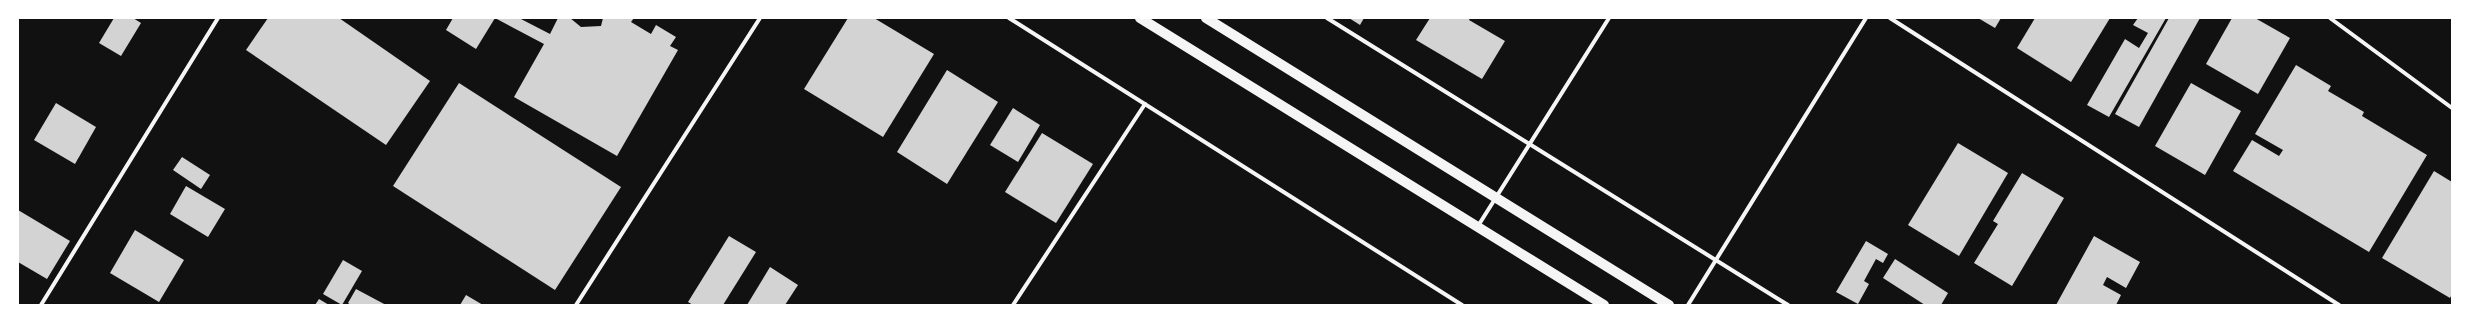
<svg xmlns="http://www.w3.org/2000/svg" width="2470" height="323" font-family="'PT Sans Narrow',sans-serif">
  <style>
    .building { fill: #d3d3d3 }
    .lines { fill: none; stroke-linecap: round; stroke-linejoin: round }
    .minor { stroke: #f5f5f5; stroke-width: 4 }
    .primary { stroke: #f5f5f5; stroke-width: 10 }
  </style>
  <rect width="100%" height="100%" fill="#111"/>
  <g class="building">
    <path d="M114,18H133L141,23L121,56L99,43Z"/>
    <path d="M268,18H339L430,81L386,145L246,50Z"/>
    <path d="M453,18H495L476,49L446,30Z"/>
    <path d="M495,18H519L550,34L558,18H570L581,27L601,26L603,18H634L631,22L651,34L656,25L676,37L670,46L678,50L617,156L514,97L544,44Z"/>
    <path d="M848,18H874L934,54L883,137L804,89Z"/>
    <path d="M1349,18H1364L1360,25Z"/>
    <path d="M1430,18H1470L1469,20L1505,41L1482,79L1416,40Z"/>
    <path d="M1978,18H2001L1995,28Z"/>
    <path d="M2035,18H2110L2071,82L2017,48Z"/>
    <path d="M2138,18H2166L2109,117L2087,105L2125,39L2139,48L2148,33L2133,25Z"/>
    <path d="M2169,18H2200L2139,127L2115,114Z"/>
    <path d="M2232,18H2255L2290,38L2258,94L2206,64Z"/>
    <path d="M2296,65L2331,86L2328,91L2364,112L2362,116L2427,155L2369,252L2233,171L2252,140L2279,156L2283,150L2255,134Z"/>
    <path d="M947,70L998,102L947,184L897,152Z"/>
    <path d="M459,83L621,187L555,290L393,186Z"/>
    <path d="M2191,83L2241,111L2205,175L2155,146Z"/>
    <path d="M56,103L96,127L75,164L34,140Z"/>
    <path d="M1013,108L1040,125L1018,162L990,145Z"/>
    <path d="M1042,133L1093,164L1056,223L1005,192Z"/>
    <path d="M1958,143L2008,173L1959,256L1908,225Z"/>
    <path d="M182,157L210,175L201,189L173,170Z"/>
    <path d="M2434,171L2452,182V294L2450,298L2382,258Z"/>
    <path d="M2022,173L2064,198L2012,286L1974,263L1998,224L1993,221Z"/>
    <path d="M186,186L225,209L208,237L170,214Z"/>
    <path d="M18,210L70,241L47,279L18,262Z"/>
    <path d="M135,230L184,260L159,302L110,273Z"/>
    <path d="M729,236L756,252L723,305H693L688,302Z"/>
    <path d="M2094,236L2140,262L2126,288L2107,277L2103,285L2121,295L2116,305H2056Z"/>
    <path d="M1866,241L1888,254L1883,263L1876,259L1864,281L1869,284L1858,304L1836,292Z"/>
    <path d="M1895,259L1948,293L1941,305H1925L1883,278Z"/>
    <path d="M343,260L362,271L342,305L323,294Z"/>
    <path d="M770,267L798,285L785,305H747Z"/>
    <path d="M356,289L386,305H351L348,303Z"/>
    <path d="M466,295L483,305H460Z"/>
    <path d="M319,299L329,305H315Z"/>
  </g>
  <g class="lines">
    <g class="minor">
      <path d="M1009,18L1462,305"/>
      <path d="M1327,18L1788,305"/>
      <path d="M1890,18L2339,305"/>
      <path d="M2330,18L2452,108"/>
      <path d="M1478,226L1609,18"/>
      <path d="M41,305L218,18"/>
      <path d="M576,305L760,18"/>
      <path d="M1013,305L1145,104"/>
      <path d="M1688,305L1866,18"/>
    </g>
    <g class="primary">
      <path d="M1140,18L1604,305"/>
      <path d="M1206,18L1669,305"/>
    </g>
  </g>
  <rect width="2470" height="323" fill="none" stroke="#ffffff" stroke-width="38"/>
</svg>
